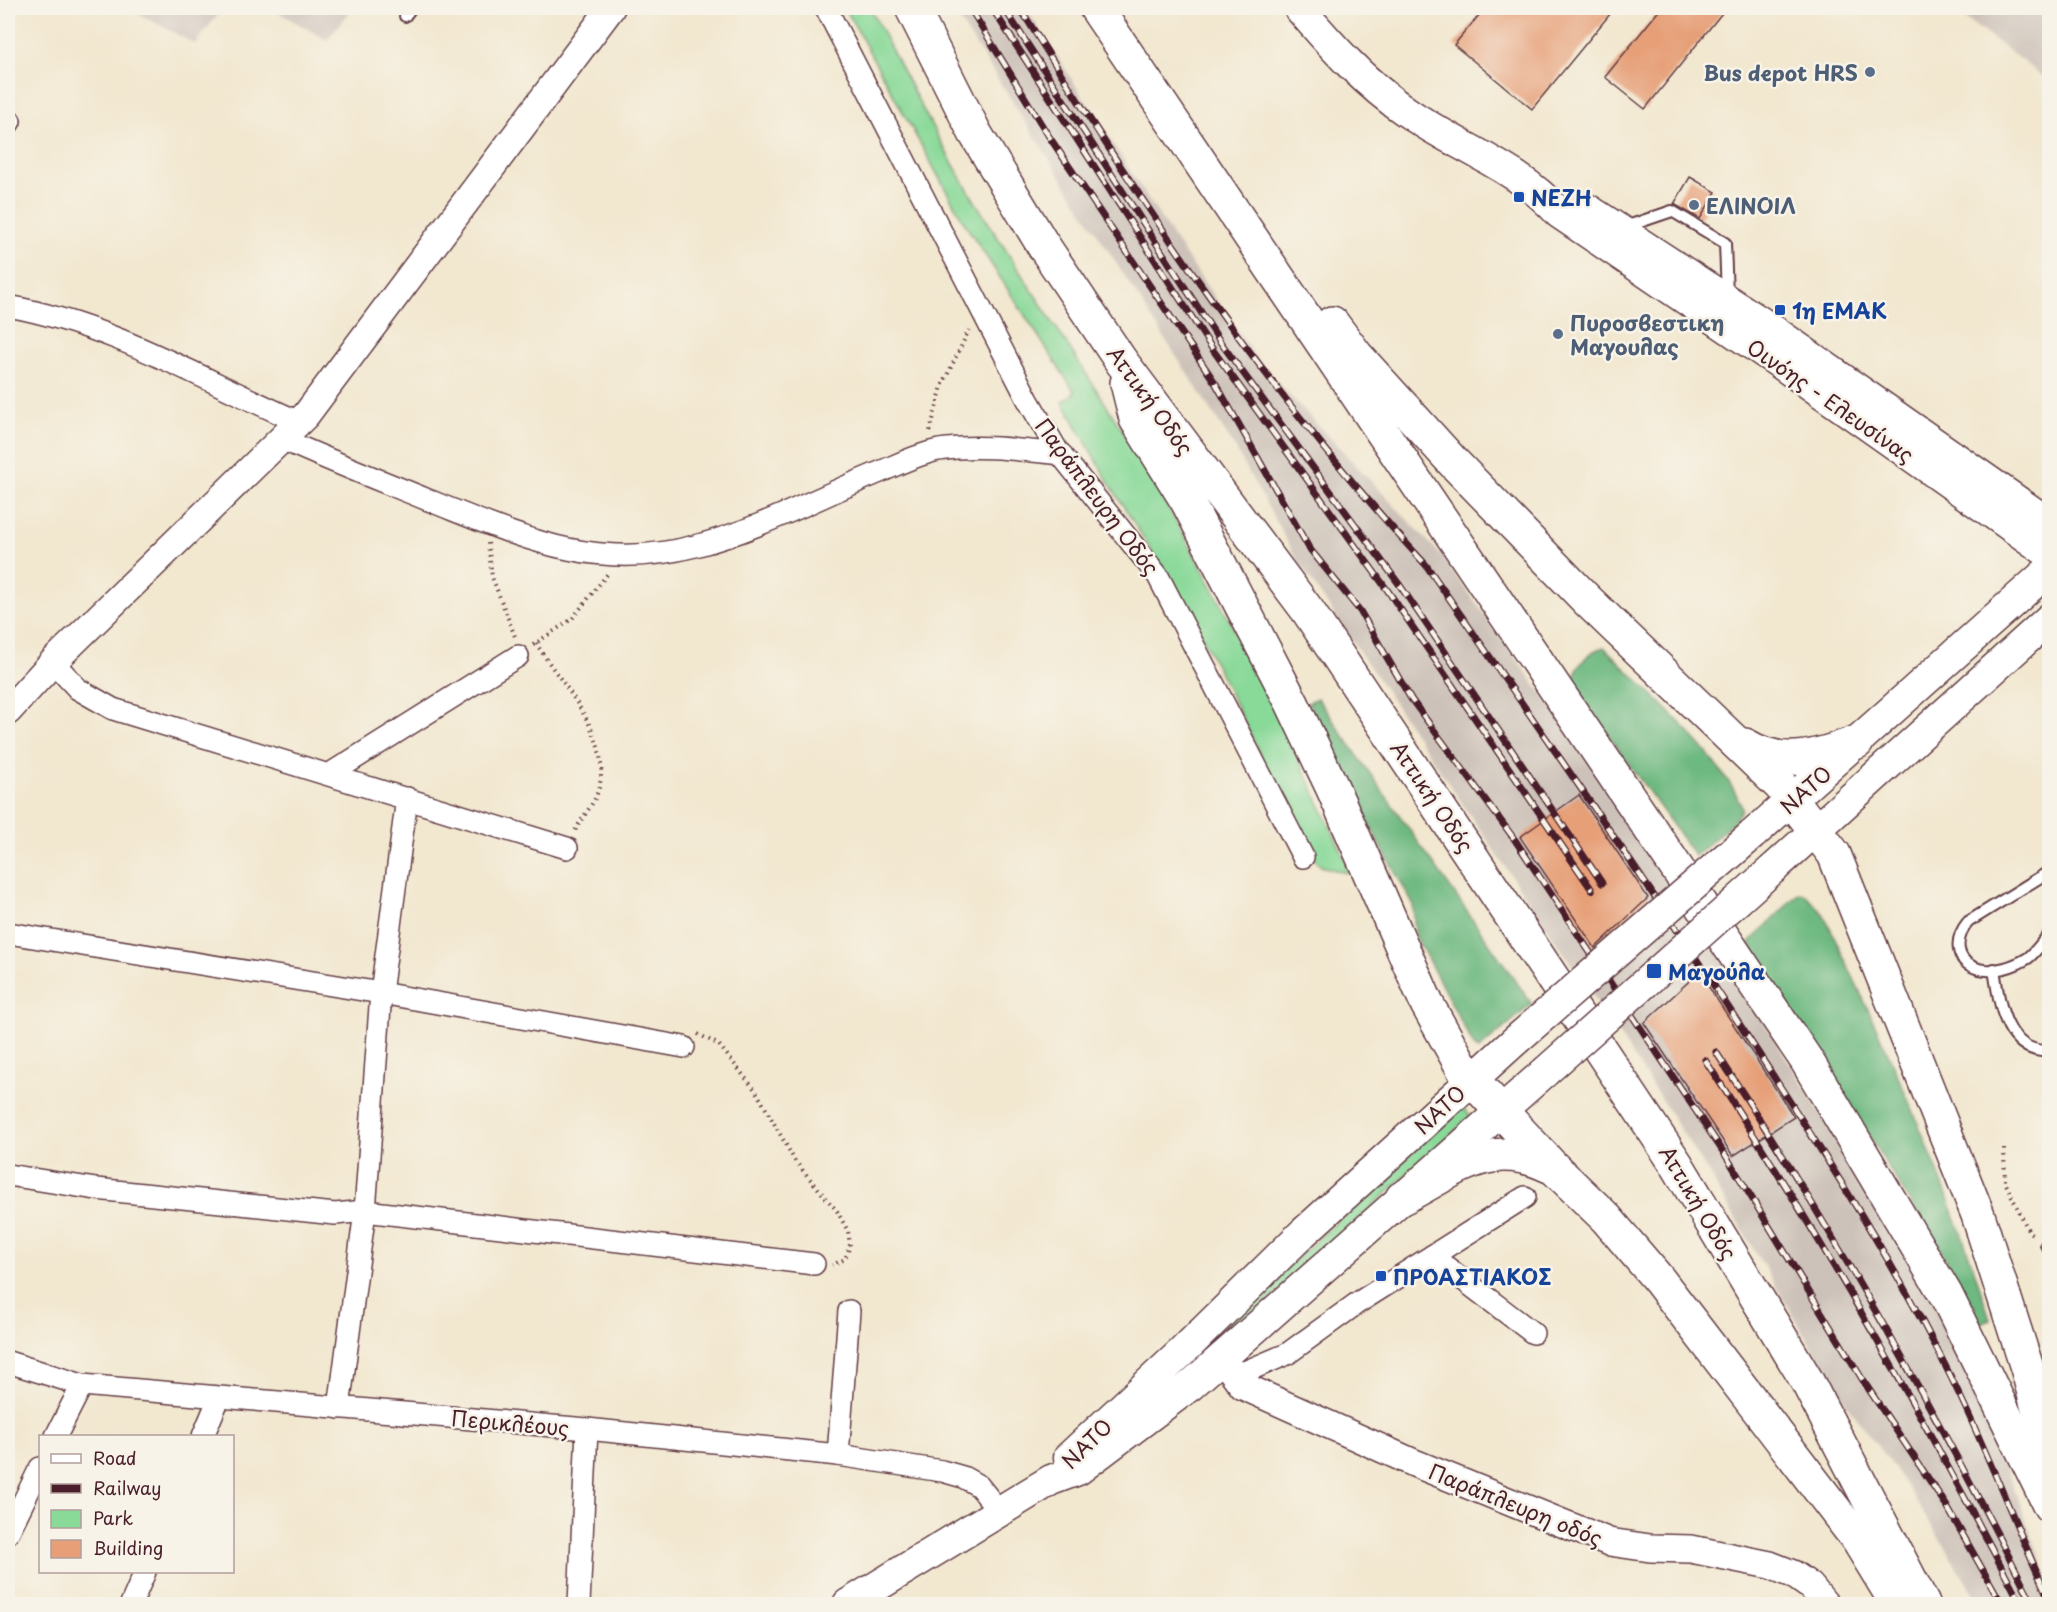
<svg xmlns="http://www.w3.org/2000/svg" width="2057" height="1612" font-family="'Playpen Sans',sans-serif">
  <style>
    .industrial { fill: #cdc2b9 }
    .green { fill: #89d999; stroke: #6a7c62; stroke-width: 1.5 }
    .forest { fill: #6eb981; stroke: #5c6c56; stroke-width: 1.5 }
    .building { fill: #e69f77 }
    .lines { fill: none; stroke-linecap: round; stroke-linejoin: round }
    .service-casing { stroke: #633d44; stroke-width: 14 }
    .minor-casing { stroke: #633d44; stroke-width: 24 }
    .tertiary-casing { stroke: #633d44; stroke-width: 30 }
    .secondary-casing { stroke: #633d44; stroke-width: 33 }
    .motorway-casing { stroke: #633d44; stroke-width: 36 }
    .path { stroke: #633d44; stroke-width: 4; stroke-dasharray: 1.5 4.5; stroke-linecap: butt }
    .service { stroke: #fff; stroke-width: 10 }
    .minor { stroke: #fff; stroke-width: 21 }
    .tertiary { stroke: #fff; stroke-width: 27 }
    .secondary { stroke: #fff; stroke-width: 30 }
    .motorway { stroke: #fff; stroke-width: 33 }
    .rail-casing { stroke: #4a1f2b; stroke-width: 7 }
    .rail { stroke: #f7f3e8; stroke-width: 4.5; stroke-dasharray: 14; stroke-linecap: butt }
    .secondary-bridge-casing { stroke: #633d44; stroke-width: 33; stroke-linecap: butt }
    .secondary-bridge { stroke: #fff; stroke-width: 30 }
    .service-dot { fill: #5c6f8a; stroke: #f7f3e8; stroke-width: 2 }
    .transit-dot { fill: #1a4fb4; stroke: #f7f3e8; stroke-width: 2 }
    .labels { text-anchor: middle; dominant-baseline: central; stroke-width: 5; stroke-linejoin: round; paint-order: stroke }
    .service-label { font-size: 21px; font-weight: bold; fill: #4e5e75; stroke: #f7f3e8; text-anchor: start }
    .transit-label { font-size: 21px; font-weight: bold; fill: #164399; stroke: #f7f3e8; text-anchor: start }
    .street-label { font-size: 21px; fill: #4a1f2b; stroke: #f7f3e8 }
  </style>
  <rect width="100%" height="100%" fill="#f7f3e8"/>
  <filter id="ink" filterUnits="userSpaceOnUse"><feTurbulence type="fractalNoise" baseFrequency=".0167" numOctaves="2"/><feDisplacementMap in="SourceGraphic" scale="12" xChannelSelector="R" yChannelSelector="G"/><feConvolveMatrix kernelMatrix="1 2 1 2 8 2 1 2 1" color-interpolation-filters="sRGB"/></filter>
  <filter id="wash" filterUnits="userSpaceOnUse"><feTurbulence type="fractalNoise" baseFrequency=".008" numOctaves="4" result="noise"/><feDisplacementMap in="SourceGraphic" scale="24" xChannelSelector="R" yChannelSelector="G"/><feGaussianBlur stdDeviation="1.35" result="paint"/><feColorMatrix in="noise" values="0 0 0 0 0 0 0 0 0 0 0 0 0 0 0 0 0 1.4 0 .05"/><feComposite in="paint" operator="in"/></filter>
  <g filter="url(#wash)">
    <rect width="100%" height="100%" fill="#f2e7cf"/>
    <g class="industrial">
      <path d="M128,8H223L195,44Z"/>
      <path d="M271,8H353L327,40Z"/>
      <path d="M952,8H1026L1171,234L1261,365L1441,555L1603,778L1721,952L1954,1330L2049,1581V1604H1980L1910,1491L1841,1396L1708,1172L1624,1042L1298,561L1234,446Z"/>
      <path d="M1973,8H2049V81L1966,19Z"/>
    </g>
    <g class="green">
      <path d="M845,8H870C907,79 943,151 986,219C1040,305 1098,388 1150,476C1223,600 1286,729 1346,861L1347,873L1321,866L1308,851L1191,614L1109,483L1063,402L1075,392L965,224Z"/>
      <path d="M1462,1106L1471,1116L1202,1362L1195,1353Z"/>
    </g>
    <g class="forest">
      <path d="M1604,647C1640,684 1729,763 1742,809L1734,821L1695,856L1575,689C1571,671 1586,652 1604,647Z"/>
      <path d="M1317,698L1532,1004L1479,1049L1474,1046L1415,935L1413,904L1381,847L1308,703Z"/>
      <path d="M1799,893L1806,895L1824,915C1886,1046 1947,1180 1990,1319L1979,1324L1951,1268L1749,943Z"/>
    </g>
    <g id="blocks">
      <g class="building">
        <path d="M1485,8H1615L1532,109L1454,45Z"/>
        <path d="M1661,8H1726L1645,109L1605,77Z"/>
        <path d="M1690,177L1716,192L1700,219L1674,204Z"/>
        <path d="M1579,795L1648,898L1595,948L1520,837Z"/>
        <path d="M1699,972L1794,1117L1733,1156L1644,1023Z"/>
      </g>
    </g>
  </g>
  <g filter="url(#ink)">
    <use href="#blocks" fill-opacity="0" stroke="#633d44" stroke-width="1.5"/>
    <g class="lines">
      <g class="service-casing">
        <g id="service">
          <path d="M405,16L411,8"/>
          <path d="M1625,227L1672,211L1725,243L1727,296"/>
          <path d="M2050,871L1968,922C1954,939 1954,962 1979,969C1995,973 2015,966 2028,958C2036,952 2043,941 2050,933"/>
          <path d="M1994,969C1999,1001 2005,1054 2050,1051"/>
          <path d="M2046,1245L2050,1244"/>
        </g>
      </g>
      <g class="minor-casing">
        <g id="minor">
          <path d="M826,8L1028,400L1057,450L1158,576L1303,857"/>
          <path d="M8,124L10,121"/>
          <path d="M8,306C112,325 203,380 299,422"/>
          <path d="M282,439C330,461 379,480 428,500C519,536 594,573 695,546C757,530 815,499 875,474C895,466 917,454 939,450C979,444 1021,450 1061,454"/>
          <path d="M53,662L78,689L113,709L567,848"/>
          <path d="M330,774L518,656"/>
          <path d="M8,933L381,993L684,1047"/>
          <path d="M8,1175L96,1189L335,1214L365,1211L814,1264"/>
          <path d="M1432,1256L1533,1333"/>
          <path d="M8,1362L82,1385L587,1429L838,1455L942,1471L963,1477L979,1486L999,1511"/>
          <path d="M1235,1376L1287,1354L1356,1304L1525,1197"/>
          <path d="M339,1408L365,1211L381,993L407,798"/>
          <path d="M56,1436L82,1385"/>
          <path d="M203,1436L219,1398"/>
          <path d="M838,1455L849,1311"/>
          <path d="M8,1533L40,1468"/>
          <path d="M131,1604L145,1572"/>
          <path d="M579,1604L587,1429"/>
        </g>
      </g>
      <g class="tertiary-casing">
        <g id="tertiary">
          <path d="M8,711L53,662L306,415L611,8"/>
          <path d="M1222,1358L1243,1386L1414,1463L1609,1542L1650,1548L1691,1549L1770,1565L1793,1574L1810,1586L1825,1604"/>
        </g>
      </g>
      <g class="secondary-casing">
        <g id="secondary">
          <path d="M1299,8C1332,46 1364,83 1407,112C1457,147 1518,167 1559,213L1781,364L2050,554"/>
          <path d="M1589,210L1770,328L2050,524"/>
          <path d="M1752,835L2050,569"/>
          <path d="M1774,868L2050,618"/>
          <path d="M1069,1457L1184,1350L1303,1233L1516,1040"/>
          <path d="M848,1604L1051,1480L1078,1470L1191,1385L1545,1072"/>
        </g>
      </g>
      <g class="motorway-casing">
        <g id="motorway">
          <path d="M912,8L975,133L1043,245L1121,361L1308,611L1677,1165L1807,1381L1923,1604"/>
          <path d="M1096,8L1807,1061L1946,1295L2050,1506"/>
          <path d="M1332,323L1356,355L1453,462L1587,600L1780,785L1834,854L1978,1215L2028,1371L2050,1453"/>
          <path d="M1127,383L1136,419L1187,501L1292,703L1333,789L1427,1004L1465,1072L1553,1167L1606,1218L1659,1280L1858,1540L1897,1604"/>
          <path d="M1745,745C1783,768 1818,757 1857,742"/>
          <path d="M1402,1198C1455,1171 1489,1137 1549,1166"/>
        </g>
      </g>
      <g class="path">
        <path d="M930,431L942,386L969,330"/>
        <path d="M488,543L492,577L516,639"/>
        <path d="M536,643C561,685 615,737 598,791C593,806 582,817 575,831"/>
        <path d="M533,645L572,619L609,572"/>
        <path d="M698,1034L719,1045L756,1091L795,1161L837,1211L848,1231L850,1246L845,1259L832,1265"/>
        <path d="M2004,1149L2005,1182L2029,1232L2035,1236"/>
      </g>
      <use href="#service" class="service"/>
      <use href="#minor" class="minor"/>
      <use href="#tertiary" class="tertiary"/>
      <use href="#secondary" class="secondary"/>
      <use href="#motorway" class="motorway"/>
      <g class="rail-casing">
        <g id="rail">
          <path d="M970,8L1048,135L1216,384L1309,548L1360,611L1411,699L1515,840L1728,1159L1864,1382L1946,1505L2002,1604"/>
          <path d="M992,8L1213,350L1388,591L1592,890"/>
          <path d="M1004,8L1221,343L1399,584L1602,883"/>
          <path d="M1020,8C1141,204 1269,396 1426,565C1537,725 1649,885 1755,1048C1817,1143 1880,1240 1932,1340C1977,1424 2010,1514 2050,1601"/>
          <path d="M1716,1052C1833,1229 1938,1415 2033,1604"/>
          <path d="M1705,1060C1821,1235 1924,1418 2021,1604"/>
        </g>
      </g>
      <use href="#rail" class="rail"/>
      <g class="secondary-bridge-casing">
        <g id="secondary-bridge">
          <path d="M1516,1040L1752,835"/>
          <path d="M1545,1072L1774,868"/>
        </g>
      </g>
      <use href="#secondary-bridge" class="secondary-bridge"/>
    </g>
  </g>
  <g class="service-dot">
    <circle cx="1870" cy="72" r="6"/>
    <circle cx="1694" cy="205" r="6"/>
    <circle cx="1558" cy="334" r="6"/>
  </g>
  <g class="transit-dot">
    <rect x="1513" y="191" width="12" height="12" rx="3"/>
    <rect x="1774" y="304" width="12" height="12" rx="3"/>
    <rect x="1646" y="963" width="16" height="16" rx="3"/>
    <rect x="1375" y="1270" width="12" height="12" rx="3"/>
  </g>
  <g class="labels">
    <g class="service-label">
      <text x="1858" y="72" text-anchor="end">Bus depot HRS</text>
      <text x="1706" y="205">ΕΛΙΝΟΙΛ</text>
      <text x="1570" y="322">Πυροσβεστικη<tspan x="1570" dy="24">Μαγουλας</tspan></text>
    </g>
    <g class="transit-label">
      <text x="1531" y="197">ΝΕΖΗ</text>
      <text x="1792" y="310">1η ΕΜΑΚ</text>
      <text x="1668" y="971">Μαγούλα</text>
      <text x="1393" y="1276">ΠΡΟΑΣΤΙΑΚΟΣ</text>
    </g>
    <g class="street-label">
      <text transform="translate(1151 400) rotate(54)">Αττική Οδός</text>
      <text transform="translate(1831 400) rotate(35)">Οινόης - Ελευσίνας</text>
      <text transform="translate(1098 496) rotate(53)">Παράπλευρη Οδός</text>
      <text transform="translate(1805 789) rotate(-42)">ΝΑΤΟ</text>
      <text transform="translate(1433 796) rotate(56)">Αττική Οδός</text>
      <text transform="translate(1439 1109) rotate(-43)">ΝΑΤΟ</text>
      <text transform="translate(1699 1202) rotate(59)">Αττική Οδός</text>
      <text transform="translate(510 1422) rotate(5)">Περικλέους</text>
      <text transform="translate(1086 1443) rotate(-45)">ΝΑΤΟ</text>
      <text transform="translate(1516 1504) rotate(22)">Παράπλευρη οδός</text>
    </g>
  </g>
  <rect width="2057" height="1612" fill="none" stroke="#f7f3e8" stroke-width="30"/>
  <rect x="39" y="1435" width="195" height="138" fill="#f7f3e8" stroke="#b29e9c" stroke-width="1.5"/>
  <rect x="51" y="1454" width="30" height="9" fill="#ffffff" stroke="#b29e9c" stroke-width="1.5"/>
  <text x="93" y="1465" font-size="18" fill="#4a1f2b">Road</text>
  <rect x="51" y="1484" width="30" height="9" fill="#4a1f2b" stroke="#b29e9c" stroke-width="1.5"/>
  <text x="93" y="1495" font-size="18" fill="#4a1f2b">Railway</text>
  <rect x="51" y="1510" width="30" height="18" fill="#89d999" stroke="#b29e9c" stroke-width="1.5"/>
  <text x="93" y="1525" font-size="18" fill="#4a1f2b">Park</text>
  <rect x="51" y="1540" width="30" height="18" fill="#e69f77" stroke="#b29e9c" stroke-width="1.5"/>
  <text x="93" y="1555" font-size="18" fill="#4a1f2b">Building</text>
</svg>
